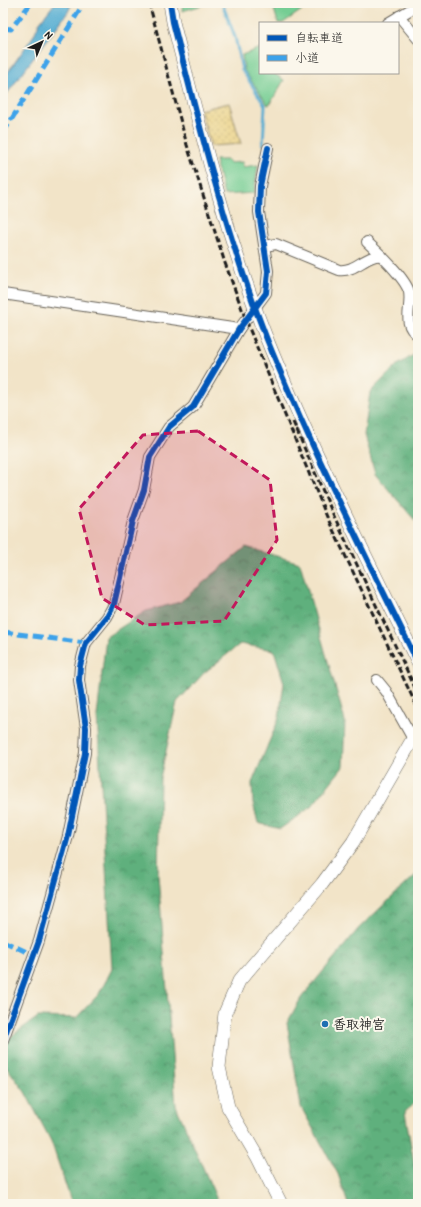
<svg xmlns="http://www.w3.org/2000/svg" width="421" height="1207" font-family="'Patrick Hand','Klee One',sans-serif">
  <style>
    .green { fill: #74cd93; stroke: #487458 }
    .forest { fill: url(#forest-crowns); stroke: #3e664c }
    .sand { fill: url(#sand-dots); stroke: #857b5d }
    .water { fill: #54add2; stroke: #386477 }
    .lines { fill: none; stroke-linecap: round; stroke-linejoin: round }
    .stream { stroke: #54add2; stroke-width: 3 }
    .minor-casing { stroke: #676258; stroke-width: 12 }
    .tertiary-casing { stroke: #676258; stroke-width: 14 }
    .minor { stroke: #fff; stroke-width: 10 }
    .tertiary { stroke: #fff; stroke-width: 13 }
    .rail { stroke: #1c1c1c; stroke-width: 3; stroke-dasharray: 6 3; stroke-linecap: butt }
    .quiet { stroke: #3da2ea; stroke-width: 5; stroke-dasharray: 10 5; stroke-linecap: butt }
    .cycleway-casing { stroke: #fbf7ec; stroke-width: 8 }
    .cycleway { stroke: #0057b8; stroke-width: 6 }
    .marked { fill: #c2185b; fill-opacity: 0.2; stroke: #c2185b; stroke-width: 3; stroke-dasharray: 8 5; stroke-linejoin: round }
    .poi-dot { fill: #1f6fb2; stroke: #fbf7ec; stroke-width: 1.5 }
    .labels { text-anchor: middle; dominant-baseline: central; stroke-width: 4; stroke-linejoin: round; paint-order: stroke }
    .poi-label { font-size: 13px; font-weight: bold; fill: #1c1c1c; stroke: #fbf7ec; text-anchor: start }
  </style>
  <defs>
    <pattern id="forest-crowns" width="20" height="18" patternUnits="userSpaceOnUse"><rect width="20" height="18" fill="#5fb07d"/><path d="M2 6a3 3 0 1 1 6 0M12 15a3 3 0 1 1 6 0" fill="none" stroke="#4e8e66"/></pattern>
    <pattern id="sand-dots" width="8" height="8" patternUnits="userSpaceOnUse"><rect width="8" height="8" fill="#eeda9e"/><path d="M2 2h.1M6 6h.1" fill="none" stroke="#ccba88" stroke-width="1.8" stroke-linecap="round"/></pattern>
  </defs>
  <rect width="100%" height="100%" fill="#fbf7ec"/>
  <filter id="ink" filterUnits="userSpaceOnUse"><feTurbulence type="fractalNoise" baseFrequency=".025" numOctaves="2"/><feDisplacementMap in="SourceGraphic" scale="8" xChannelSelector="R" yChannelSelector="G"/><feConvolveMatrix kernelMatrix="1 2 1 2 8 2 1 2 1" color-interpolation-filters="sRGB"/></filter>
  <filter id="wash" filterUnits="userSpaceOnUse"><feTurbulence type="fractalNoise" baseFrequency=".012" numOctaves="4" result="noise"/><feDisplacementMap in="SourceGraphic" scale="16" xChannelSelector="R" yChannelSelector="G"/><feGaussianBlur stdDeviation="0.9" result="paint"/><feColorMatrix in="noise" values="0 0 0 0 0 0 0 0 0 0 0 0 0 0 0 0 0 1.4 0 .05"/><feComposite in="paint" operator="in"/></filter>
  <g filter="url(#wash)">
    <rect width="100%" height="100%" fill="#f2e4c8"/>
    <g class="green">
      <path d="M183,3H210L182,11Z"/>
      <path d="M280,3H296L302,10L283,23H278L274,9L281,6Z"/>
      <path d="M260,48V73H273L284,80L270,104L268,105L244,70L242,55Z"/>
      <path d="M215,160H228L229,163L242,162L243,167L258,165L254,193L224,195Z"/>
    </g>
    <g class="forest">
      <path d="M418,352V524L375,474L364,435L370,392L396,366Z"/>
      <path d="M246,547L300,563L345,721L343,767L311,807L280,829L258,823L253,803L252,783L279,718L284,683L274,650L240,644L204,673L177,702L160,778L158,875L176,1106L219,1204H72L51,1141L25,1092L3,1062V1042L38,1017L76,1018L99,994L112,969L97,716L106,637L146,611L180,602Z"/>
      <path d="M418,873V1100L405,1112L418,1186V1204H348L338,1174L301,1107L287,1023L301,998L359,928Z"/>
    </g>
    <path class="sand" d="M229,103L241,144L211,146L200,110Z"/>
    <path class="water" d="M55,3H72L68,12L3,99V79L34,35L39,23Z"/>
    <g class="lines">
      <path class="stream" d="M222,3L235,37L242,70L265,105L263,144"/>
    </g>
  </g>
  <g filter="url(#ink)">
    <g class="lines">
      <g class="minor-casing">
        <g id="minor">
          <path d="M399,16L418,39"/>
          <path d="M388,23L418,5"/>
          <path d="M367,242C378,252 406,279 409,292C412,307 401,325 418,335"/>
          <path d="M265,246L276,244L339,270C356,272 366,254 382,256"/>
          <path d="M3,294L239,329"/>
          <path d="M377,680L386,691L413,739"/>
          <path d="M3,1040L39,941L68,836L85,753L86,728L79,680L80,666L86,643L107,617L114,604L133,521L144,490L150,457L169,427L193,407L239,329L266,293L268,271L259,212L260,186L268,148"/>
        </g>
      </g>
      <g class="tertiary-casing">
        <g id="tertiary">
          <path d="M170,3L173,22C200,128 226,235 266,337C311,449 366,556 418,663"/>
          <path d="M281,1204L258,1158L228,1107L219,1067L225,1013L239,981L322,884L353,842L418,730"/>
        </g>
      </g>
      <use href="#minor" class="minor"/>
      <use href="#tertiary" class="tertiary"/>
      <g class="rail">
        <path d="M149,3L187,145L225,263L249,328L327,517L418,709"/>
        <path d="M293,422L333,514L418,694"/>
      </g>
      <g class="quiet">
        <path d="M3,28L11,29L31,3"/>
        <path d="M3,133L84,3"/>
        <path d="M3,632L86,643"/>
        <path d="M3,941L33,955"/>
      </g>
      <g class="cycleway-casing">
        <g id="cycleway">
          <path d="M170,3L173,22C200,128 226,235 266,337C311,449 366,556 418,663"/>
          <path d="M3,1040L39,941L68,836L85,753L86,728L79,680L80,666L86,643L107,617L114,604L133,521L144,490L150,457L169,427L193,407L239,329L266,293L268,271L259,212L260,186L268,148"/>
        </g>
      </g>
      <use href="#cycleway" class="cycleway"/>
    </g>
  </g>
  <path class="marked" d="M198,431L270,480L277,540L224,621L145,625L102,598L79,509L143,435Z"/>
  <circle class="poi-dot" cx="325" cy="1024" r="4"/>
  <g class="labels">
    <g class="poi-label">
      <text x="333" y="1024">香取神宮</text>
    </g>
  </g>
  <rect width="421" height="1207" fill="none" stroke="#fbf7ec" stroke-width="16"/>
  <rect x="259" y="22" width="140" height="52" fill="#fbf7ec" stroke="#a29f99"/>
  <rect x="267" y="35" width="20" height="6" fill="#0057b8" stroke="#a29f99"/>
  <text x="295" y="42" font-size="12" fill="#1c1c1c">自転車道</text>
  <rect x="267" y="55" width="20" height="6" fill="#3da2ea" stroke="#a29f99"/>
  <text x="295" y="62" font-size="12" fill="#1c1c1c">小道</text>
  <g transform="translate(42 42) rotate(44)" stroke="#fbf7ec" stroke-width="3" paint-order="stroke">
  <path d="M0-3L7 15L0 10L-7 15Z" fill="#1c1c1c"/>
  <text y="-6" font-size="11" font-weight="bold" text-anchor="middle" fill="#1c1c1c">N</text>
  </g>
</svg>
